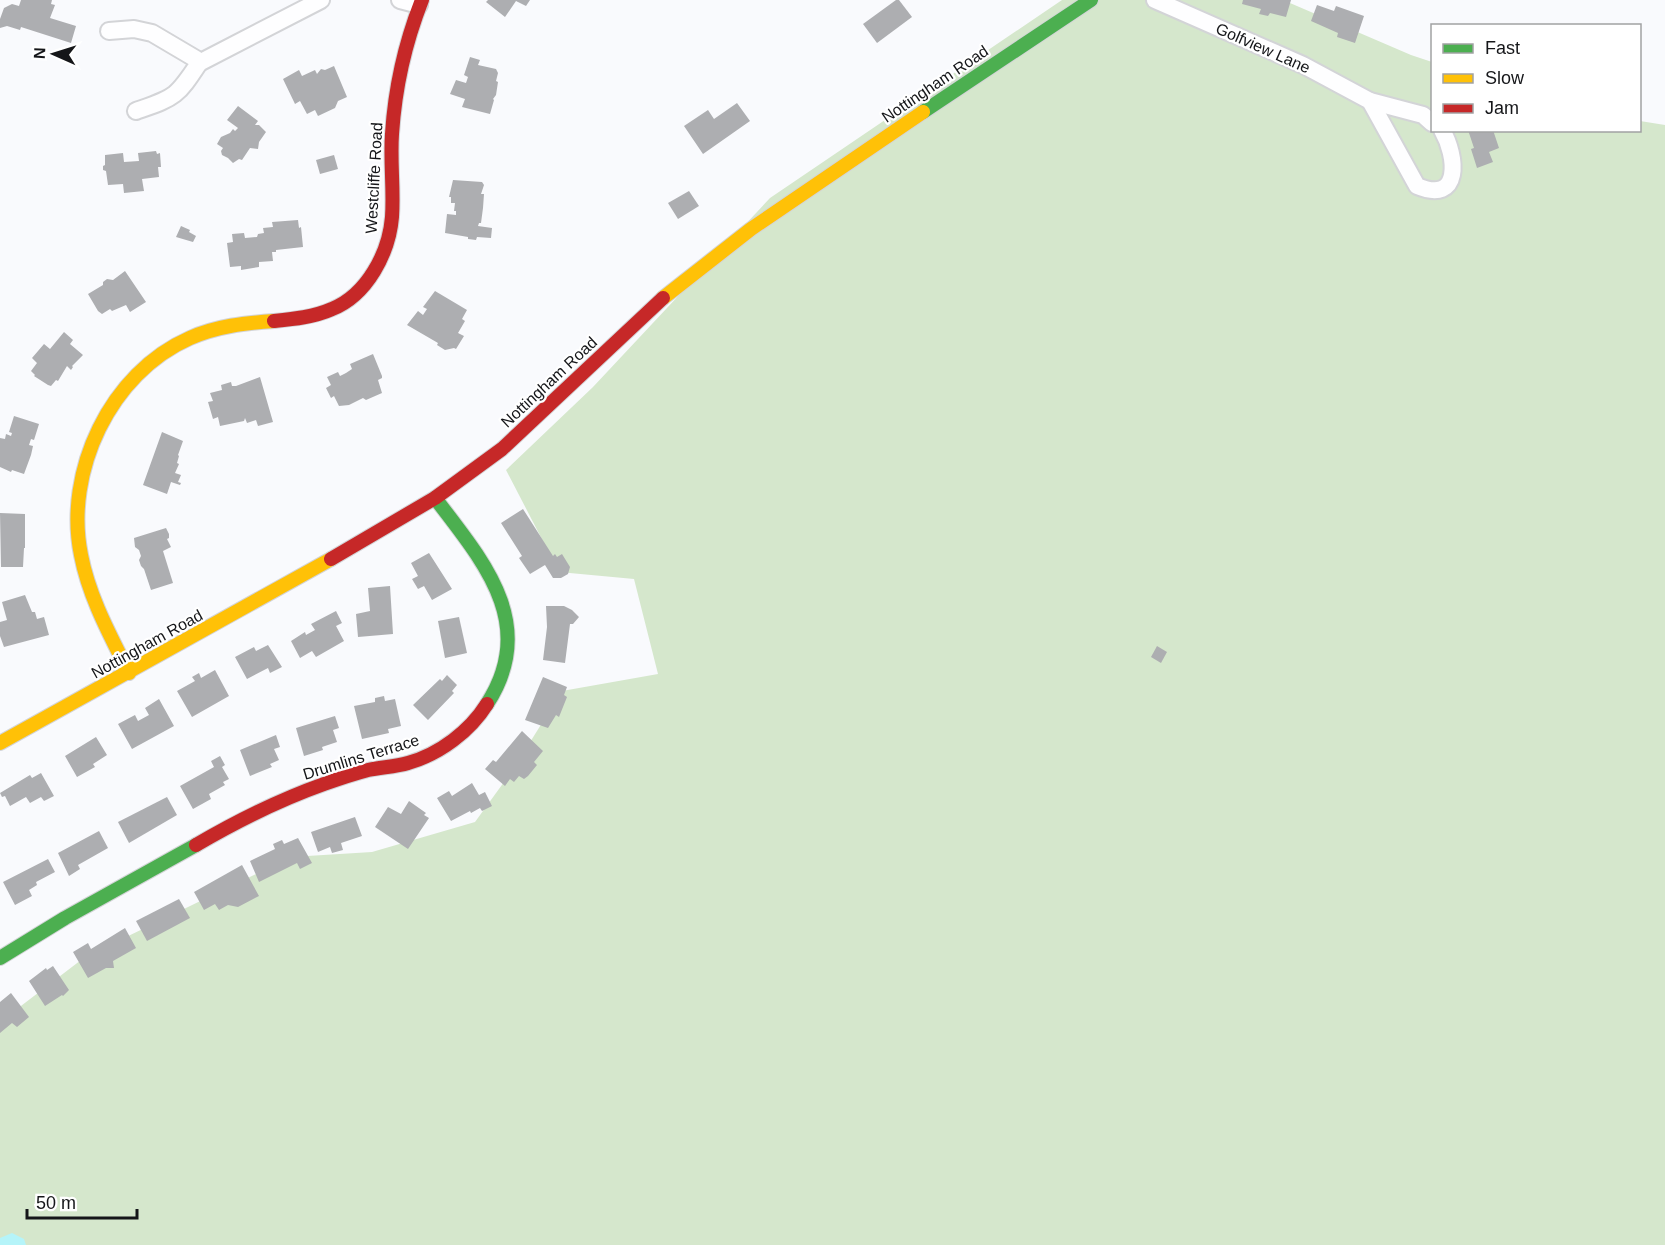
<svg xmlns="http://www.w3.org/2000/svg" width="1665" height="1245" font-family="Helvetica,sans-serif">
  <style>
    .green { fill: #d5e7cc }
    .water { fill: #b5f4f9 }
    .building { fill: #adaeb1 }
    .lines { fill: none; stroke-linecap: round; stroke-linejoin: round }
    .street-casing { stroke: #d3d4d7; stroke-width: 20 }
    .fast-casing { stroke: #d3d4d7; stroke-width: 16 }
    .slow-casing { stroke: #d3d4d7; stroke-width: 16 }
    .jam-casing { stroke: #d3d4d7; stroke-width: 16 }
    .street { stroke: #fefeff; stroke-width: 16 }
    .fast { stroke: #4caf50; stroke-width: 14 }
    .slow { stroke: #ffc107; stroke-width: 14 }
    .jam { stroke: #c62828; stroke-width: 14 }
    .labels { text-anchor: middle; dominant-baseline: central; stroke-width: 4.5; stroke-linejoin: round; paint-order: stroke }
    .street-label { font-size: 16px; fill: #151619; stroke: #fff }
  </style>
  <rect width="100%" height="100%" fill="#f9fafd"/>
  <path class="green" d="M1062,0H1283L1411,55L1432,62V130H1640V121L1665,125V1245H0V1022L85,957L291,857L372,852L475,822L512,771L562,691L658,674L634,579L559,572L506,470L593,387L770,198Z"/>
  <path class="water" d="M12,1233L24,1239L26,1245H0V1238Z"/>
  <g class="building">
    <path d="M21,0H52L51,4L55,5L50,18L76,26L71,43L21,27L20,30L7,26L0,28V19L4,8L12,4L19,6Z"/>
    <path d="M488,0H530L526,6L516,1L505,17L486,2Z"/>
    <path d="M896,0H899L912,17L877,43L863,24Z"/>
    <path d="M1243,0H1291L1286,17L1270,13L1268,16L1259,14L1261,9L1242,4Z"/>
    <path d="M1317,5L1334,11L1336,6L1364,16L1355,43L1337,37L1338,33L1311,21Z"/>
    <path d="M470,57L480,60L478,65L496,69L498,73L496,81L498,82L496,95L493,99L494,100L490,114L462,107L465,99L450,94L456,80L466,83L468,77L464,75Z"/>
    <path d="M334,66L347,97L338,101L335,108L318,116L315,110L307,114L300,101L295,104L283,79L299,70L302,76L315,70L317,74L321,69L325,70Z"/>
    <path d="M737,103L750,121L703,154L684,126L708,110L714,119Z"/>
    <path d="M238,106L258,121L255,125H259L266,132L259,142L258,149L250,148L242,160L239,159L233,163L228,158L222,155L221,151L223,148L217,144L221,137L230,133L233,129L235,131L238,128L227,120Z"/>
    <path d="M1468,130H1493L1499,148L1489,152L1493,162L1477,168L1471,149L1474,148Z"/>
    <path d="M156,151L157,154L160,153L161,167H158L159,177L142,179L144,191L124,193L123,184L108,185L106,171L103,170V166L105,165V155L123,153L124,162L139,161L138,153Z"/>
    <path d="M334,155L338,169L320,174L316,160Z"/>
    <path d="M453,180L482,182L484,185L481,194H484L483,208L481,223H479L478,226L492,228L491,238L477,237L476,240L468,239V237L445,233L447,214L456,215V211H454L455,203H451V197H449Z"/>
    <path d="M689,191L699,206L678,219L668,203Z"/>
    <path d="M298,220L299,228L301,227L303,247L276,250V252H272L273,261L259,262V267L241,270V266L230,267L227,243L233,242L232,234L244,233L245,238L257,237L258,234L264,233L263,228L273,227L272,222Z"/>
    <path d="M181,226L190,230L189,232L196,236L193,242L176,237Z"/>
    <path d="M125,271L146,302L130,312L126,305L112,311L110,309L102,314L98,311L88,294L103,285V282L107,279L113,280Z"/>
    <path d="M435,291L467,310L462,319L465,321L458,333L464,336L456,349L454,348L445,350L437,345L438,343L407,325L418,311L423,315L427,309L423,307Z"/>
    <path d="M64,332L73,340L70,344L83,355L72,366L73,367L71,370L67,366L58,381L56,380L51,386L48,385L34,376L35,375L31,371L37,363L32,358L44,344L50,349Z"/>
    <path d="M373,354L382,376V378L378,380L382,393L366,400L363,398L349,405L339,406L334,396L331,398L326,388L331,385L327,377L338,372L340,376L346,373L352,369L350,364Z"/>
    <path d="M260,377L273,422L258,426L256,420L247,423L245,418L244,421L220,426L218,417L213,419L208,402L213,401L210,393L222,390L221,385L231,382L232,386H236Z"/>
    <path d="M14,416L39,424L34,440L31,439L29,445L33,446L31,455L24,474L12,470L11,472L0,467V438L5,439L6,434L11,436L12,433L9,432Z"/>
    <path d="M162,432L183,441L178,455L179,456L177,463L179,464L175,473L181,475L178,482L181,483L180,485L171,482L167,494L143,485Z"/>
    <path d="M523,509L553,556L555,554L557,557L562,554L570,567L568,574L561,578H553L545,565L530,574L519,558L522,556L501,523Z"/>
    <path d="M0,513L25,514V548H24L23,567H1Z"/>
    <path d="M166,528L169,534V538L167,539L171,547L163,551L173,583L151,590L144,569L141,566L139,560L141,556L139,550L135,547L134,538Z"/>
    <path d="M429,553L452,589L432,600L424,586L418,589L412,579L418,576L411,563Z"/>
    <path d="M390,586L393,634L358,637L356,614L370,611L368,588Z"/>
    <path d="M25,595L32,612H35L37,619L44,617L49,635L4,647L0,636V622L7,620L2,602Z"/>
    <path d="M546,606H564L572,610L579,617L573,624H570L565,663L543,660L547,627Z"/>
    <path d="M336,611L342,623L336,626L344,641L316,657L312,651L300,658L291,641L305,632L306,635L315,630L311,624Z"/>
    <path d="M459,617L467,653L445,658L438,621Z"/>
    <path d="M268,645L282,667L270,673L268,668L247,679L235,657L254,647L256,651Z"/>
    <path d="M1157,646L1167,652L1161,663L1151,657Z"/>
    <path d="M215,670L229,696L192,717L177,691L195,681L192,677L199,673L201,678Z"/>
    <path d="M447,675L457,685L452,691L454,693L428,720L413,705L440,679L442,681Z"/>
    <path d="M543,677L567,687L564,695L567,697L559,717L556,715L548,728L525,720Z"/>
    <path d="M384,696L385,701L395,699L401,726L388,729L389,733L362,739L354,706L375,702V698Z"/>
    <path d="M159,699L174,726L132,749L118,724L135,715L138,721L149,715L145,708Z"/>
    <path d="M335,716L339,728L333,730L337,742L322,747L323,750L304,756L296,728Z"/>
    <path d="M522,731L543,751L534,762L537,765L528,776L524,779L519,776L514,782L510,779L505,786L485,769L493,760L496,762Z"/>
    <path d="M276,735L280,747L274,749L279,760L270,764L272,767L250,776L240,750Z"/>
    <path d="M96,737L107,755L93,764L95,767L77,777L65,756Z"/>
    <path d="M220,756L225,765L222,767L229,779L223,782L225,785L209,794L211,799L193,809L180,786L214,767L211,761Z"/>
    <path d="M41,773L54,796L44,801L41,797L30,803L26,797L10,806L5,796L2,797L0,793L30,775L32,778Z"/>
    <path d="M472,783L479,795L485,792L492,806L482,811L480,808L471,813L470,811L451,821L437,798L449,791L452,796Z"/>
    <path d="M167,797L177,815L129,843L118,822Z"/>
    <path d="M409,801L426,813L424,815L429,818L408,849L375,827L388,807L401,814Z"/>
    <path d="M355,817L362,836L341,843L343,850L332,853L330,847L318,852L311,832Z"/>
    <path d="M99,831L108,848L78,865L80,869L69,876L58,853Z"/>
    <path d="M298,838L312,863L300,869L297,863L259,882L250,861L275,849L273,844L282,840L284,844Z"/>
    <path d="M48,859L55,872L36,882L37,885L29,890L32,896L15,905L3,882Z"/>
    <path d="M242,865L259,896L238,907L228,905L219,910L215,904L204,910L194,892Z"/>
    <path d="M179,899L190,918L147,941L136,921Z"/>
    <path d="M125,928L136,948L113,961L114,968H106L88,978L73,952L88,943L91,949Z"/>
    <path d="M53,966L69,990L63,996L62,995L45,1006L29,981L46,968L47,970Z"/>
    <path d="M11,993L29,1017L17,1027L12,1023L0,1033V1002Z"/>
  </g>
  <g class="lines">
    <g class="street-casing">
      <g id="street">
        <path d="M400,0L419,5"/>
        <path d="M1155,0L1303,65L1370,101L1423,115L1432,123"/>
        <path d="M109,31L134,29L152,33L196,59L199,63C176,98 175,97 136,111"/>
        <path d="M199,63L321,0"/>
        <path d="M1370,101L1417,186C1462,205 1457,156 1442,130"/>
      </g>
    </g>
    <g class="fast-casing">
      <g id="fast">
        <path d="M923,112L1091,0"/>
        <path d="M435,498C483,561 539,624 487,704"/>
        <path d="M0,958L65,918L196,845"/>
      </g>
    </g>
    <g class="slow-casing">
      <g id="slow">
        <path d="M663,298L751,229L923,112"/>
        <path d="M129,673C110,635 89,597 81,555C64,472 110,373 190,338C217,326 245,323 274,321"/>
        <path d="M0,743L331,559"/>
      </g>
    </g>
    <g class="jam-casing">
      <g id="jam">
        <path d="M274,321C294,319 314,317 332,309C367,295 389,253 392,217C394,189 390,162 392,134C395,88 405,43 422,0"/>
        <path d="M331,559L435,498L502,449L663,298"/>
        <path d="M196,845C237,821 279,800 324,784C338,779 353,774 368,770C381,767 395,767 408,763C440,754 470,731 487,704"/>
      </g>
    </g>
    <use href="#street" class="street"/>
    <use href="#fast" class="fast"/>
    <use href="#slow" class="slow"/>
    <use href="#jam" class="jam"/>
  </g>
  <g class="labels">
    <g class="street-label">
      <text transform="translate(1263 48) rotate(24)">Golfview Lane</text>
      <text transform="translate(935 84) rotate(-34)">Nottingham Road</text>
      <text transform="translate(374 178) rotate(-87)">Westcliffe Road</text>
      <text transform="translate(549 382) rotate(-43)">Nottingham Road</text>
      <text transform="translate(147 644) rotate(-29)">Nottingham Road</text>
      <text transform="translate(361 757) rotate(-17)">Drumlins Terrace</text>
    </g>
  </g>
  <rect x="1431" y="24" width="210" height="108" fill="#ffffff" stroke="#a1a2a3" stroke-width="1.5"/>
  <rect x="1443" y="44" width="30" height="9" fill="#4caf50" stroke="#a1a2a3" stroke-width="1.5"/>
  <text x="1485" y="54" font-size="18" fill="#151619">Fast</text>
  <rect x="1443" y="74" width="30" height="9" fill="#ffc107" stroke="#a1a2a3" stroke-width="1.5"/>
  <text x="1485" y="84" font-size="18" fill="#151619">Slow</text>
  <rect x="1443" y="104" width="30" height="9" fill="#c62828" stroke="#a1a2a3" stroke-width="1.5"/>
  <text x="1485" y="114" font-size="18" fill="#151619">Jam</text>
  <g transform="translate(54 54) rotate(273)" stroke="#ffffff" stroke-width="4.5" paint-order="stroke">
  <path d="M0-4.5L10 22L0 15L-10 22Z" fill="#151619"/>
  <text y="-9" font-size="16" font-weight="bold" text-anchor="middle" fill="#151619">N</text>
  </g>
  <path d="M27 1209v9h110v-9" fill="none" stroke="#151619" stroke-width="3"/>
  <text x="36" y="1209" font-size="18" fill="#151619" stroke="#ffffff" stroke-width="4.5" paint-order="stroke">50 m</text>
</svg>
